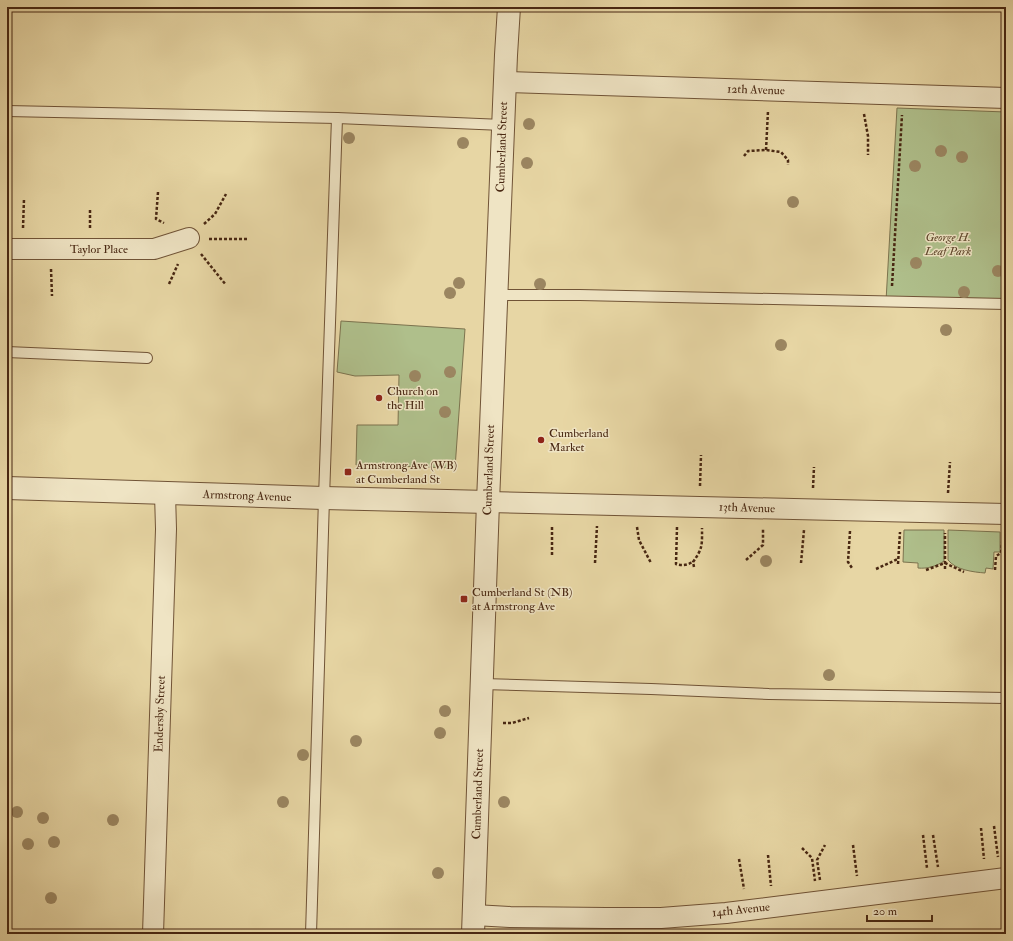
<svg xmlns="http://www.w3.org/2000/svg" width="1013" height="941" font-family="'IM FELL Double Pica',serif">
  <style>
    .green { fill: #afbf8b; stroke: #7c734e }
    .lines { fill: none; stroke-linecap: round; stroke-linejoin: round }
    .service-casing { stroke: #705336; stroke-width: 12 }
    .minor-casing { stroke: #705336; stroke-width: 22 }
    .tertiary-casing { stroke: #705336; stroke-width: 24 }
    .path { stroke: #482712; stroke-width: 2.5; stroke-dasharray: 3 2; stroke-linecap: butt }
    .service { stroke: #efe4c4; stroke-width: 10 }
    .minor { stroke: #efe4c4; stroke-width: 20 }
    .tertiary { stroke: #efe4c4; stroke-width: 22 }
    .tree { fill: #9b8661 }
    .poi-dot { fill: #8f2418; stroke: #efe4c4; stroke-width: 1.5 }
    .labels { text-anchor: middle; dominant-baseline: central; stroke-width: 3; stroke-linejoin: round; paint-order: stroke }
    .street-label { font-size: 12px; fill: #482712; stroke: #efe4c4 }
    .park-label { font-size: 12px; font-style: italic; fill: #5d452a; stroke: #efe4c4 }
    .poi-label { font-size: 12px; fill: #482712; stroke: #efe4c4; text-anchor: start }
  </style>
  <rect width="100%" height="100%" fill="#e7d6a4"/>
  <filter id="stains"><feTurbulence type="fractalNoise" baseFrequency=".005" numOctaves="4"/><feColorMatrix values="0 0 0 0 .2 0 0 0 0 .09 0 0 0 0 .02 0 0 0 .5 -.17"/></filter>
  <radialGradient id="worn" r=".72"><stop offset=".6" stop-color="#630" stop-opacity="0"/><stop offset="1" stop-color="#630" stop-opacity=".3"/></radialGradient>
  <g class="green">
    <path d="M897,108L1006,112V304L886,301Z"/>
    <path d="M341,321L465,329L455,468L356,465L357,425H398L399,375L355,376L337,372Z"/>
    <path d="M904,530H944V561C937,566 927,569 918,568V563L903,562Z"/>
    <path d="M948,530L1000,532V552H994L993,569L986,568L985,573C973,572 956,570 948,560Z"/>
  </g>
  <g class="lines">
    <g class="service-casing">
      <g id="service">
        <path d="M7,111L337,118L503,125"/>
        <path d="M496,295H580L1006,304"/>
        <path d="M7,352L147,358"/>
        <path d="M482,684L651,689L769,694L1006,698"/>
        <path d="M311,934L324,498L337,118"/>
      </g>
    </g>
    <g class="minor-casing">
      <g id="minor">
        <path d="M505,82L1006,98"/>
        <path d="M7,249H154L189,238"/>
        <path d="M488,502L1006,514"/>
        <path d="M474,915L510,917L606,918H661L726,913L1006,878"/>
        <path d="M153,934L166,529L165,493"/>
      </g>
    </g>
    <g class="tertiary-casing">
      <g id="tertiary">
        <path d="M7,488L324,498L488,502"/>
        <path d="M473,934L488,502L506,55L509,7"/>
      </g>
    </g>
    <g class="path">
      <path d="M864,114L868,136V155"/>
      <path d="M766,150L768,111"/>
      <path d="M744,156L748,151L766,150L781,152L788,160V165"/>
      <path d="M158,192L156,219L164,223"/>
      <path d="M204,224L215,214L226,194"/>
      <path d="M23,228L24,199"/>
      <path d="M90,228V208"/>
      <path d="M209,239H248"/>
      <path d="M1004,250L1006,212"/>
      <path d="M201,254L226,285"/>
      <path d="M51,269L52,296"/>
      <path d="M169,284L178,264"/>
      <path d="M892,286L902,115"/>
      <path d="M700,486L701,455"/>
      <path d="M813,488L814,467"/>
      <path d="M948,493L950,462"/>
      <path d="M637,527L639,540L651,563"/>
      <path d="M677,527L676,564C682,566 687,565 693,562"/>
      <path d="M850,531L848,562L852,568"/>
      <path d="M552,555V525"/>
      <path d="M746,560L763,545V529"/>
      <path d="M595,563L597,526"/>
      <path d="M801,563L804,530"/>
      <path d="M898,564L900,532"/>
      <path d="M694,567L693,562C703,548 702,545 702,528"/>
      <path d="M876,569L898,559"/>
      <path d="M945,569V533"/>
      <path d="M926,570L945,563L964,572"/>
      <path d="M995,570L996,556L1001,553L1003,534"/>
      <path d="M503,723H512L529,718"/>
      <path d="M994,826L998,857"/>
      <path d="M981,828L984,859"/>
      <path d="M923,835L927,868"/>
      <path d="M933,835L938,867"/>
      <path d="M853,845L857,876"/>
      <path d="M802,848L812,858L815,881"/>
      <path d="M768,855L771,886"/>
      <path d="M739,859L744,889"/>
      <path d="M820,880L817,860L825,845"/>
    </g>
    <use href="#service" class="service"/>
    <use href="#minor" class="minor"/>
    <use href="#tertiary" class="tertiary"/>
  </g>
  <g class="tree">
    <circle cx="529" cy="124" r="6"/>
    <circle cx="349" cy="138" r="6"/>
    <circle cx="463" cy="143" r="6"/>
    <circle cx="941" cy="151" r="6"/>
    <circle cx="962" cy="157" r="6"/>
    <circle cx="527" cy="163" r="6"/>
    <circle cx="915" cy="166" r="6"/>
    <circle cx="793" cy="202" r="6"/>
    <circle cx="916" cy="263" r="6"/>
    <circle cx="998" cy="271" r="6"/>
    <circle cx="459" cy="283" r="6"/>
    <circle cx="540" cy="284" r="6"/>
    <circle cx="964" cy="292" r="6"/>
    <circle cx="450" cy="293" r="6"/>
    <circle cx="946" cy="330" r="6"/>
    <circle cx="781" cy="345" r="6"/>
    <circle cx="450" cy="372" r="6"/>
    <circle cx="415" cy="376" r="6"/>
    <circle cx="445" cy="412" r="6"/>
    <circle cx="766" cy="561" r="6"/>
    <circle cx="829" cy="675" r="6"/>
    <circle cx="445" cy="711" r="6"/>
    <circle cx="440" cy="733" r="6"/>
    <circle cx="356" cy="741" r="6"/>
    <circle cx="303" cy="755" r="6"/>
    <circle cx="283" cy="802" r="6"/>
    <circle cx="504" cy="802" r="6"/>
    <circle cx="17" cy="812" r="6"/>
    <circle cx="43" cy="818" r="6"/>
    <circle cx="113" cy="820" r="6"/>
    <circle cx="54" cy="842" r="6"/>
    <circle cx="28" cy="844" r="6"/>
    <circle cx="438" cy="873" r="6"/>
    <circle cx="51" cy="898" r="6"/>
  </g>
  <g class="poi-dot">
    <circle cx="379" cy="398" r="4"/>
    <circle cx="541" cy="440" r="4"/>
    <rect x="344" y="468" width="8" height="8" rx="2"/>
    <rect x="460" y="595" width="8" height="8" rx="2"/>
  </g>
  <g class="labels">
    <g class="street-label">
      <text transform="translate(756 90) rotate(2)">12th Avenue</text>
      <text transform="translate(502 147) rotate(-88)">Cumberland Street</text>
      <text x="99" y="249">Taylor Place</text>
      <text transform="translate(489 470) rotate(-88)">Cumberland Street</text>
      <text transform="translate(247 496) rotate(2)">Armstrong Avenue</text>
      <text transform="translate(747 508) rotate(2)">13th Avenue</text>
      <text transform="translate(160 714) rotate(-88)">Endersby Street</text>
      <text transform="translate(478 794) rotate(-88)">Cumberland Street</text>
      <text transform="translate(741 910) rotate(-6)">14th Avenue</text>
    </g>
    <g class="park-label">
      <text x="948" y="237">George H.<tspan x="948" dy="14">Leaf Park</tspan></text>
    </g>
    <g class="poi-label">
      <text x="387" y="391">Church on<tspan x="387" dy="14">the Hill</tspan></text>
      <text x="549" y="433">Cumberland<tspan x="549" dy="14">Market</tspan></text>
      <text x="356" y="465">Armstrong Ave (WB)<tspan x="356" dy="14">at Cumberland St</tspan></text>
      <text x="472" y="592">Cumberland St (NB)<tspan x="472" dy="14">at Armstrong Ave</tspan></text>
    </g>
  </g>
  <rect width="1013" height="941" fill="none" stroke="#e7d6a4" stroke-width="24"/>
  <rect x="8" y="8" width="997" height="925" fill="none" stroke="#482712" stroke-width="2"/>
  <rect x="12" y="12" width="989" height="917" fill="none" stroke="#482712"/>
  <path d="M867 915v6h65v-6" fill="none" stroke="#482712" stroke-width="2"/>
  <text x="873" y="915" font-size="12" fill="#482712" stroke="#efe4c4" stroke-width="3" paint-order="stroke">20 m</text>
  <rect width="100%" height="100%" filter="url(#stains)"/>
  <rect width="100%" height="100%" fill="url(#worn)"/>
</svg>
